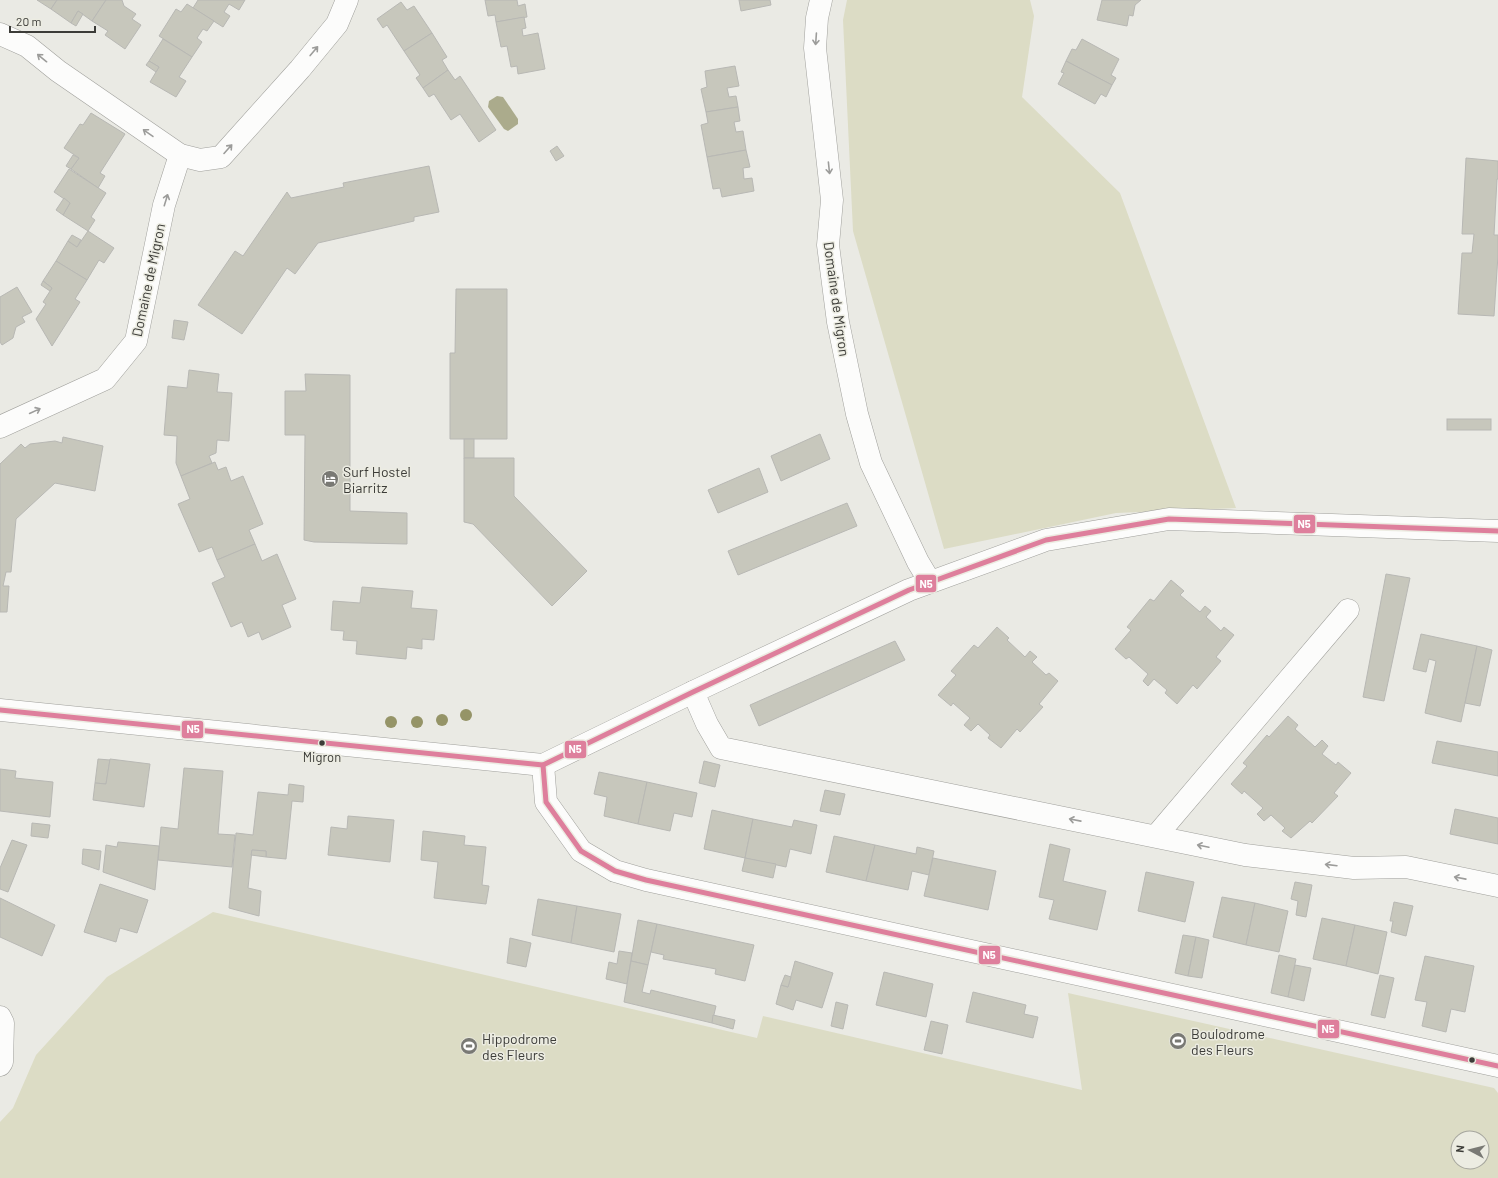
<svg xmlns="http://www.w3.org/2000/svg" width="1498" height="1178" font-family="Barlow,sans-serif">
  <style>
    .green { fill: #dcdcc5; fill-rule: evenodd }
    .water { fill: #abab8c }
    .building { fill: #c7c7bc; stroke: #b8b8b4 }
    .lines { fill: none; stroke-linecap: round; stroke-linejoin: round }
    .minor-casing { stroke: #a0a09c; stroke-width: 23 }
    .minor { stroke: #fcfcfb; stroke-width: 22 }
    .bus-1-casing { stroke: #ecece2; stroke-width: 8 }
    .bus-1 { stroke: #de7f9c; stroke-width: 5 }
    .tree { fill: #959467 }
    .oneway { stroke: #9c9c9a }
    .bus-dot { fill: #3c3c38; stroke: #ecece2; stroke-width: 1.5 }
    .labels { text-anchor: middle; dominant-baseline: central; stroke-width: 3; stroke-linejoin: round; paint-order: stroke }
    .bus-label { font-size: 13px; fill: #3c3c38; stroke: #ecece2 }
    .street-label { font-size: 14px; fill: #3c3c38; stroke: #ecece2 }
    .poi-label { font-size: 14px; fill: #3c3c38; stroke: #ecece2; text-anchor: start }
    .line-badge { stroke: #ecece2; stroke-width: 1.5 }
    .badge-label { font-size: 11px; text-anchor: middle; font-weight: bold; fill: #fff }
  </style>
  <rect width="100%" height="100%" fill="#eaeae4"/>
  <g class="green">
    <path d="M847,0H1030L1034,16L1022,97L1120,193L1236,508L1116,513L944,549L853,231L843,20Z"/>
    <path d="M213,912L757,1038L763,1016L1082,1090L1068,993L1494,1088L1498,1093V1178H0V1122L13,1108L36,1055L107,977ZM1458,1138H1482V1162H1458Z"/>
  </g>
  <path class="water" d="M497,96L503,97L518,119V124L508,131L504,129L488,107L489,101Z"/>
  <g class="building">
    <path d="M37,0H57L51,9Z"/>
    <path d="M57,0H106L92,21L78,11L71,23L51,9Z"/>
    <path d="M106,0H122L124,6L136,14L132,19L141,25L125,49L105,35L108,31L92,21Z"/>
    <path d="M198,0H245L239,10L229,4L224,12L230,16L223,27L193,8Z"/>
    <path d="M485,0H517L518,6L525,4L527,17L496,22L495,15L488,16Z"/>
    <path d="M739,0H770L771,5L741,11Z"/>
    <path d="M1102,0H1141L1135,5L1133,16L1129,15L1127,26L1097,20Z"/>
    <path d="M401,2L407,10L414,6L432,33L404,51L387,25L383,28L377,19Z"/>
    <path d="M187,4L214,21L207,31L203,29L197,38L202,42L192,57L159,36L176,9L181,12Z"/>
    <path d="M78,11L83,14L76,26L71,23Z"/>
    <path d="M524,17L526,28L522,29L523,36L538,33L545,69L518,74L517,66L511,67L507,46L501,47L496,22Z"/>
    <path d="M432,33L447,57L442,60L448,70L423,88L416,78L420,75L404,51Z"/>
    <path d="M163,39L192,57L179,77L186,81L176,97L150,82L159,67L149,61Z"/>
    <path d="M1082,39L1119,59L1111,75L1116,78L1112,85L1066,61L1072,49L1076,50Z"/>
    <path d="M149,61L159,67L156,72L146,65Z"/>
    <path d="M1066,61L1112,85L1106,97L1101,94L1095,104L1058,84L1064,73L1061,72Z"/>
    <path d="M735,66L739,86L727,88L729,97L736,96L738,107L706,112L701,89L707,87L705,71Z"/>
    <path d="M448,70L455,80L460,76L496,130L479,142L460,114L451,120L434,94L429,97L423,88Z"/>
    <path d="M738,107L740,121L734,122L736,132L743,131L746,150L707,157L701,125L708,123L706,112Z"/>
    <path d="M91,113L125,134L100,173L105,176L98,188L71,169L79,158L64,148L80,124L83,125Z"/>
    <path d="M557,146L564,156L556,161L550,151Z"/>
    <path d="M746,150L750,167L743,168L744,179L752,178L754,191L722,197L720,188L713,189L707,157Z"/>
    <path d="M73,155L79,158L71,169L66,166Z"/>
    <path d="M1466,158L1498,161V179H1497L1494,235H1498V255L1494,316L1458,314L1462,253H1472L1474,234H1462Z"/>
    <path d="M429,166L439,212L414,217V221L318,243L295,274L287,268L242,334L198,305L235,251L243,256L287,192L291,198L344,187L343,183Z"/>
    <path d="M69,169L106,193L91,217L95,220L88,231L63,215L70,203L54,192Z"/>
    <path d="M64,198L70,203L63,215L56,210Z"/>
    <path d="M88,231L114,248L104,263L99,260L87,280L56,261L68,241L77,247Z"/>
    <path d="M72,235L81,240L77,247L68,241Z"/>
    <path d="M56,261L87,280L75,299L80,302L52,346L36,319L46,304L43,302L52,288L43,281Z"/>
    <path d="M43,281L52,288L50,291L41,285Z"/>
    <path d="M17,287L32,312L22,317L25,322L16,327L13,338L2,345L0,342V297Z"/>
    <path d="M456,289H507V439H450V353H455Z"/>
    <path d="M174,320L188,322L184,340L172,338Z"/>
    <path d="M189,370L219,374L217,392L232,393L229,441L217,440L216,453L209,456L212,463L181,476L176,463L177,436L164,435L168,386L187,388Z"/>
    <path d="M305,374L350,375V511L407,513V544L314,542L304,540L305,435H285V391H306Z"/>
    <rect x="1447" y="419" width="44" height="11"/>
    <path d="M820,434L830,459L781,481L771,456Z"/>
    <path d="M63,437L103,446L95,491L55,483L16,519L11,572H6L3,586H9L7,612H0V464L21,444L25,448L30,444L55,441L62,443Z"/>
    <rect x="464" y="439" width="10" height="19"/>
    <path d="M464,458H514V496L587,571L552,606L473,524L464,522Z"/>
    <path d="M215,462L218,470L226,467L231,481L243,476L263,524L249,530L255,544L217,560L212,547L199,552L178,504L190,499L181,476Z"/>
    <path d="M759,468L768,492L718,513L708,490Z"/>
    <path d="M847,503L857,526L738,575L728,551Z"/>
    <path d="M255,544L262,561L277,554L296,599L282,605L291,627L262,640L259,632L248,637L242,622L231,627L212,583L225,577L217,560Z"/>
    <path d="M1386,574L1410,578L1384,701L1363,697Z"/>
    <path d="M1171,580L1184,591L1180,595L1200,612L1205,606L1211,611L1206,617L1221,631L1224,627L1234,635L1216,657L1221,661L1197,689L1193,685L1177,704L1165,693L1167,690L1154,679L1148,686L1143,681L1148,674L1129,657L1126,659L1115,649L1131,630L1127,627L1150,599L1154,601Z"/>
    <path d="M362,587L413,591L411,608L437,610L434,640L422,639V649L407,647L406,659L356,654L357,641L343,640L344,631L331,630L333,601L360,603Z"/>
    <path d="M997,627L1009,638L1007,640L1025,657L1030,651L1037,657L1032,662L1046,675L1049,673L1058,681L1039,704L1043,707L1020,732L1017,729L1001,748L988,738L990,735L978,724L971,731L964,725L970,718L953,703L951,706L938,695L956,675L951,671L974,645L978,648Z"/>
    <path d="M1421,634L1477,646L1461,722L1425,713L1436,661L1429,659L1426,672L1413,669Z"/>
    <path d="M895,641L905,660L759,726L750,705Z"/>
    <path d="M1477,646L1492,650L1480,706L1465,703Z"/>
    <path d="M1288,716L1298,725L1295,729L1315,747L1322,740L1328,746L1322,754L1336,765L1338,762L1351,773L1334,793L1338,796L1312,823L1310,821L1291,838L1282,831L1285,828L1271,815L1264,821L1257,814L1263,808L1244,791L1242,794L1231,784L1247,766L1243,763L1267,735L1269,737Z"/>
    <path d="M1437,741L1498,752V776L1432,763Z"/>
    <path d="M98,759L110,760L106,784L95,783Z"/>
    <path d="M110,759L150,764L144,807L93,800L95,783L106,784Z"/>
    <path d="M704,761L720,765L715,787L699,783Z"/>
    <path d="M184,768L223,771L218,834L235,835L232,867L158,860L161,827L178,829Z"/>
    <path d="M0,769L16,771L15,778L53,782L50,817L0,811Z"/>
    <path d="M599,772L647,782L638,824L604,816L607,797L594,794Z"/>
    <path d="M647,782L697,793L692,817L674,813L670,831L638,824Z"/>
    <path d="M289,784L304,786L303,802L292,801L286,859L266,857V851L252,850L248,888L261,891L259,916L229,908L236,833L253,835L258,792L288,795Z"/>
    <path d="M825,790L845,794L840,815L820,811Z"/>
    <path d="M1455,809L1498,818V844L1450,834Z"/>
    <path d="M712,810L753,819L745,858L704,849Z"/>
    <path d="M348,816L394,820L390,862L328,855L331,827L347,829Z"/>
    <path d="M753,819L792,827L794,820L817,825L811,854L790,849L786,867L745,858Z"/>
    <path d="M32,823L50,825L48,838L31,836Z"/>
    <path d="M423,831L465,836L464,845L486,847L482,885L489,886L486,904L434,898L438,862L421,860Z"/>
    <path d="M834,836L875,845L866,881L826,872Z"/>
    <path d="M12,840L27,845L8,892L0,889V868Z"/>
    <path d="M118,842L159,846L155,890L103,872L106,845L117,847Z"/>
    <path d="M1050,844L1070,849L1063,881L1106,891L1097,930L1049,919L1054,900L1039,897Z"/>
    <path d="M875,845L916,854L917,847L934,851L929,875L912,871L908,890L866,881Z"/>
    <path d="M83,849L101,851L99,870L82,864Z"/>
    <path d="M252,850L266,851V857L251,855Z"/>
    <path d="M745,858L776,864L773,878L742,871Z"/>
    <path d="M933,858L996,871L988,910L924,896Z"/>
    <path d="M1146,872L1194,882L1185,922L1138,911Z"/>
    <path d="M1295,882L1312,885L1306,917L1296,915L1298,901L1291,899Z"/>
    <path d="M100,884L148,900L137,933L120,928L116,942L84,932Z"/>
    <path d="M1222,897L1255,903L1246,945L1213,937Z"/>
    <path d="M0,898L55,925L42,956L0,937Z"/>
    <path d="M538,899L577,906L571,943L532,935Z"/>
    <path d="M1394,902L1413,906L1406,936L1391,932L1393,921H1390Z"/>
    <path d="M1255,903L1288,911L1279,952L1246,945Z"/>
    <path d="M577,906L621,914L614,952L571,943Z"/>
    <path d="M1322,918L1355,925L1346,966L1313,959Z"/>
    <path d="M638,920L657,924L648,965L631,961Z"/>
    <path d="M657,924L754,945L745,981L715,974L716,969L663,959L664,955L651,952Z"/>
    <path d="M1355,925L1387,932L1378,974L1346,966Z"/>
    <path d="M1183,935L1196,937L1188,976L1175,973Z"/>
    <path d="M1196,937L1209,940L1202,978L1188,976Z"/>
    <path d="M510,938L531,943L526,967L507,963Z"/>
    <path d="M619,951L632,953L627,984L606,979L609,962L617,964Z"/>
    <path d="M1279,955L1296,959L1288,997L1271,993Z"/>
    <path d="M1425,956L1474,966L1465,1012L1451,1009L1446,1032L1422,1026L1427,1002L1415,1000Z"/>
    <path d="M631,961L648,965L642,992L650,994L651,990L716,1006L712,1023L624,1002Z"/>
    <path d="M795,961L833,973L822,1008L796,1000L793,1010L776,1004L781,985L788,987Z"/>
    <path d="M1295,965L1311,968L1304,1001L1288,997Z"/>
    <path d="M884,972L933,984L926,1017L876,1005Z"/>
    <path d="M785,975L791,977L788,987L781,985Z"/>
    <path d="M1380,975L1394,978L1385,1018L1371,1015Z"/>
    <path d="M973,992L1026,1005L1024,1014L1038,1017L1033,1038L966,1022Z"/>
    <path d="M836,1002L848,1005L843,1029L831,1026Z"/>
    <path d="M713,1015L735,1020L733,1029L712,1023Z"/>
    <path d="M931,1021L948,1025L942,1054L924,1050Z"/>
  </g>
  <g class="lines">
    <g class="minor-casing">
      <g id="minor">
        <path d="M821,0L817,18L815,48L832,200L828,245L838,322L857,414L871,463L918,562L930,582"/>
        <path d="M0,34L27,46L58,71L180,155L200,160L221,157L300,69L337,24L347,0"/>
        <path d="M0,427L105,379L136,341L164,205L180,155"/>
        <path d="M693,692L707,724L721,748L1245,855L1354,868L1406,867L1498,886"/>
        <path d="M0,710L543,765L693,692L909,590L1046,540L1169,519L1498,531"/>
        <path d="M543,765L546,802L581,851L615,871L646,880L1498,1066"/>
        <path d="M1156,836L1348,610"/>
        <path d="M0,1017L3,1023L2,1062L0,1065"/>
      </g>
    </g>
    <use href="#minor" class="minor"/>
    <g class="bus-1-casing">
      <g id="bus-1">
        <path d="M0,710L543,765L693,692L909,590L1046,540L1169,519L1498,531"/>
        <path d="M543,765L546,802L581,851L615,871L646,880L1498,1066"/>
      </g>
    </g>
    <use href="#bus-1" class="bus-1"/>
  </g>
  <g class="tree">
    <circle cx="466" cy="715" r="6"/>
    <circle cx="442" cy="720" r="6"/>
    <circle cx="391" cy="722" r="6"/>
    <circle cx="417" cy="722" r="6"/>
  </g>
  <defs><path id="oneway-shaft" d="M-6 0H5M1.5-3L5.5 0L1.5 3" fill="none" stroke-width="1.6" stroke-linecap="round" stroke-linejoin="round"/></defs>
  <g class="oneway">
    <use href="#oneway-shaft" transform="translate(816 39) rotate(94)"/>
    <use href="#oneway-shaft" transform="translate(314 51) rotate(-50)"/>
    <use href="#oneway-shaft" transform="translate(42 58) rotate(-141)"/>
    <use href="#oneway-shaft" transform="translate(148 133) rotate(-145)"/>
    <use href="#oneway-shaft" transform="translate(228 149) rotate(-48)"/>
    <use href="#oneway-shaft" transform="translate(829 168) rotate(84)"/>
    <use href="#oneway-shaft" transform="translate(166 200) rotate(-73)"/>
    <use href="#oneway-shaft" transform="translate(35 411) rotate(-25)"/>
    <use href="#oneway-shaft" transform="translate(1075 820) rotate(-169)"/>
    <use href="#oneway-shaft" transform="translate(1203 846) rotate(-168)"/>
    <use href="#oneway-shaft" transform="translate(1331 865) rotate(-173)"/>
    <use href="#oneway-shaft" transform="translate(1460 878) rotate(-169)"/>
  </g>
  <defs>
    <g id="hotel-disc" transform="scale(0.9)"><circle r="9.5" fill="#797974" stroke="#ecece2"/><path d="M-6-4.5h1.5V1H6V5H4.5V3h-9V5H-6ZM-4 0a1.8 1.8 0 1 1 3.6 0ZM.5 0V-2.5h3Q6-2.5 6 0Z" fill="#fff"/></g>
    <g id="stadium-disc" transform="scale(0.9)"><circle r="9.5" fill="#797974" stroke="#ecece2"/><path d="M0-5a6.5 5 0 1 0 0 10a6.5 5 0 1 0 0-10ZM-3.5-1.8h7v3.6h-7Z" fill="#fff"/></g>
  </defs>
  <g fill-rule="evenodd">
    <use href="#hotel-disc" x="330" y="479"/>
    <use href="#stadium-disc" x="1178" y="1041"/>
    <use href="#stadium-disc" x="469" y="1046"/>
  </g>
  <g class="bus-dot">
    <circle cx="322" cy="743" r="3.5"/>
    <circle cx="1472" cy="1060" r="3.5"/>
  </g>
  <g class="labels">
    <g class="bus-label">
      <text x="322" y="757">Migron</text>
    </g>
    <g class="street-label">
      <text transform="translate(148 280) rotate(-78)">Domaine de Migron</text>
      <text transform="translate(837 299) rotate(82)">Domaine de Migron</text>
    </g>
    <g class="poi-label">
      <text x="343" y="471">Surf Hostel<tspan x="343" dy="16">Biarritz</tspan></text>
      <text x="1191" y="1033">Boulodrome<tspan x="1191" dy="16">des Fleurs</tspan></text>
      <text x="482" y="1038">Hippodrome<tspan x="482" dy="16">des Fleurs</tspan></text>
    </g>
  </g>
  <g class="line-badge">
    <rect x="1293" y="514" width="23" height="20" rx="4" fill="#de7f9c"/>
    <rect x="915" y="574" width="22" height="19" rx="4" fill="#de7f9c"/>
    <rect x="181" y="720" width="23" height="19" rx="4" fill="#de7f9c"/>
    <rect x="564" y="740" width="23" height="19" rx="4" fill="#de7f9c"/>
    <rect x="978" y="945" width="23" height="20" rx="4" fill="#de7f9c"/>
    <rect x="1317" y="1019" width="23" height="20" rx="4" fill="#de7f9c"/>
  </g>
  <g class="badge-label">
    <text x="1304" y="528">N5</text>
    <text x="926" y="588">N5</text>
    <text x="193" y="733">N5</text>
    <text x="575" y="753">N5</text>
    <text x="989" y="959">N5</text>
    <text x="1328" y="1033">N5</text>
  </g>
  <g transform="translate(1470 1150) rotate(277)"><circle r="19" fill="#ecece2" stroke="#a6a69e"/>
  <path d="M0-3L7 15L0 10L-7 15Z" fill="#797974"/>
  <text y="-6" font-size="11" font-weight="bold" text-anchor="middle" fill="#3c3c38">N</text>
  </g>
  <path d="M10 26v6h85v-6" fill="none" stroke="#3c3c38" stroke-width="2"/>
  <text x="16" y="26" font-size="12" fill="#3c3c38" stroke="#ecece2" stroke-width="3" paint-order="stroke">20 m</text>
</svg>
